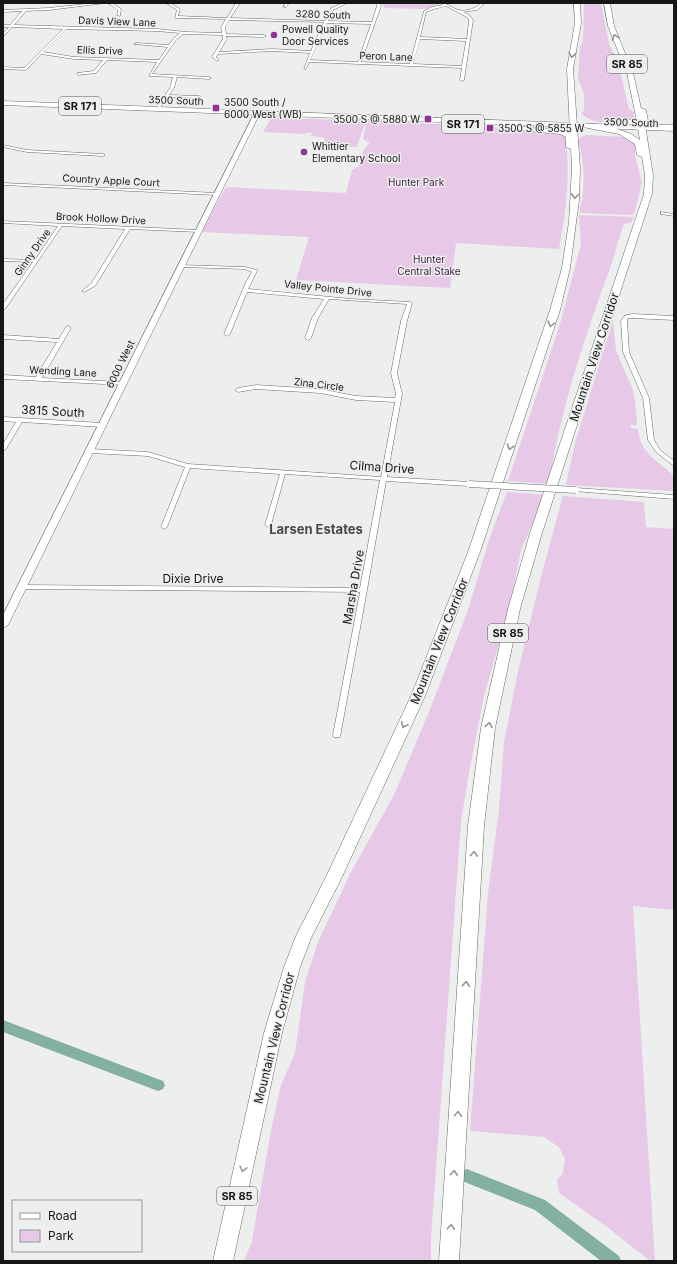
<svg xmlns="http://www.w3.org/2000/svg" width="677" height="1264" font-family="Inter,sans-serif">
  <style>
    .green { fill: #e7c8e7 }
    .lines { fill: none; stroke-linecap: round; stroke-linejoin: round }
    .canal { fill: #84b09f; fill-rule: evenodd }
    .street-casing { stroke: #666967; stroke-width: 1 }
    .secondary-casing { stroke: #666967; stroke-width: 1 }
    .primary-casing { stroke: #666967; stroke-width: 1 }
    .highway-casing { stroke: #666967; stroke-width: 1 }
    .street { fill: #fff; fill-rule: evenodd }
    .secondary { fill: #fff; fill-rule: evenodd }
    .primary { fill: #fff; fill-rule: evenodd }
    .highway { fill: #fff; fill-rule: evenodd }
    .street-bridge-casing { stroke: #666967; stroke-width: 7; stroke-linecap: butt }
    .street-bridge { stroke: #fff; stroke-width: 6 }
    .oneway { stroke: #969696 }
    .poi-dot { fill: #943197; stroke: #ecefee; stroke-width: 1.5 }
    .labels { text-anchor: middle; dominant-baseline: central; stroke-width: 3; stroke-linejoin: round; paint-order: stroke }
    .far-street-label { font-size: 10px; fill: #151616; stroke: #ecefee }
    .far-poi-label { font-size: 10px; fill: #151616; stroke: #ecefee; text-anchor: start }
    .far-park-label { font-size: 10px; fill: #441e45; stroke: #ecefee }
    .shield { fill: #ecefee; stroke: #565757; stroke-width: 1 }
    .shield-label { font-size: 11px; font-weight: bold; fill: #151616 }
    .street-label { font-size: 12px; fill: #151616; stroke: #ecefee }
    .neighbourhood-label { font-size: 13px; font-weight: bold; fill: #464948; stroke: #ecefee }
  </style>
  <rect width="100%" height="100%" fill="#ecefee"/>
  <g class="green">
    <path d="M381,3H438L440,4L425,9L384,8V6Z"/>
    <path d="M584,3H601L609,44C621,64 623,87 629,109L634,112V118C624,126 587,125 581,112L584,111V94L578,78L580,46L583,41Z"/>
    <path d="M271,118L389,121L551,131L565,136C571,173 566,212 559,249L456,243L450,288L296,280L309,237L201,232L226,187L346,193L352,170L358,167L364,149L370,143L363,139L366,125L364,126L357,147L317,145L318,143L324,141L325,138L311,136L312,132L304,134L263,132Z"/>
    <path d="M586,135L625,137L635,144V156L642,182L635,211L633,215L580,213C579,208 581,205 582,200C585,184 584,157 578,142L580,138Z"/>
    <path d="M579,215L634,217L631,223L624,224C618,239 615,255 609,271C584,339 560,411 549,484L508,481L560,324L581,244Z"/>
    <path d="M613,320L616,351L633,390L635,401L637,425H630L631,428L638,429C640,454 658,460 674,476V491L566,485L575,443Z"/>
    <path d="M507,492L545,495L521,550L510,606L484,696L468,778L461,822L431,1238V1261H244L252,1241L271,1130L281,1085L295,1053L305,982L318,942L351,872L394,795L429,712L468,610L490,537Z"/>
    <path d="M563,496L644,502L646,527L674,529V910L633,906L655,1261H650L606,1226L559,1193L557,1180L563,1173L565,1159L559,1147L544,1137L470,1131L488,894L499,809L504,742L518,671L542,573Z"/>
  </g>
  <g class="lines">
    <g class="canal">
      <path d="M3,1020L163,1081L165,1085L163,1089L158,1091L3,1032Z"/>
      <path d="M467,1169L545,1200L619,1256L621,1261H601L535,1210L462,1181L460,1176L462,1171Z"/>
    </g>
    <g class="street-casing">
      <g id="street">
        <path d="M95,3H105L49,10L26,11L14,25L157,29L186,32L222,33L221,27L226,19L175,18L177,10L166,3H170L180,9L178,16L227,18L236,3H240L230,18L325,21L331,8L343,3H347L333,10L328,21L372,22L377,6L376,3H380L381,6L361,62L410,64L424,11L432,7L443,5L440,3C448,3 453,9 459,10C467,12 476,8 481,3H485L477,10L463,12L469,15L473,20L464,80L462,81L460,80L462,68L309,62L306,69H304L310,53L272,51L218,54L216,57L219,60L217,61L212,57L223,39V35L183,34L176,40L152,74L209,77L211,78L209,79L177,77L174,88L169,95L199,96L201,97L199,98L168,97L158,110L156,109L170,88L173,77L149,76L157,62L107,60L96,73L78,75L77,73L94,71L103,60L74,59L41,54L26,70L3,69V67L24,68L63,29L12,27L3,37V34L9,27H3V25H10L22,11L3,12V10L49,8ZM446,6L467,17L469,20L467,39L420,37L426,12L434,9ZM229,20L324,22L311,51L272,49L219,52L227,39L226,36L264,37L266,36L264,35L226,34L225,27ZM327,23L371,24L358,62L310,60ZM66,29L157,31L180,33L174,38L169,45L136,43L134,44L168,47L159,60L74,57L43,52ZM420,39L466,41L462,66L413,64Z"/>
        <path d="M108,3H112L121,9L120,16L117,15L118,10Z"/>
        <path d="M285,3H289L286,7H284Z"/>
        <path d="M3,145L27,150L103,154L105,155L103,156L27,152L3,147Z"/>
        <path d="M3,183L217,193L219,194L217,195L3,185Z"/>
        <path d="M661,212L674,214V216L661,214Z"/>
        <path d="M3,221L199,230L201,231L199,232L130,229L95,286L84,292L82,291L91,284L125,229L62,226L5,309H3V304L33,262L3,261V259L35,260L58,226L3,223Z"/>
        <path d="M179,265L245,267L257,270V271L248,289L351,299L410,302L412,303L407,321L397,373L402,394L387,477L469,482L472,484L469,486L386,481L367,590L340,737H334L333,735L360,592L22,589L19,587L22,585L360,588L380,480L285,474L271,525L268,527L265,525L280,474L190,468L167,527L164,529L161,527L185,467L148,456L90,453L87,451L90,449L148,452L188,464L381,477L395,402L356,400L320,393L256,389L238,392L235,390L238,388L256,385L320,389L356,396L395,398L396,394L391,373L401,321L407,304L329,299L318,318L311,338L308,340L305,338L312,318L324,299L247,292L230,334L227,336L224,334L246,282L252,272L245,269L181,267L179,266Z"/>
        <path d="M632,314L674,316V320L632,318H628L627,321L629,352L649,398L654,440L660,450L674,461V466L656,452L648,440L643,398L623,352L621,321L624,316Z"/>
        <path d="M68,326L71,328L42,378L123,382L125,383V385L3,379V375L36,377L57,342L3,339V335L59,339L66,327Z"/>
        <path d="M3,417L102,423L105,425L102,427L22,422L6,449L3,451V444L16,422L3,421Z"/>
        <path d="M576,488L674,495V499L574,491L573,490L574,489Z"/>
      </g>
    </g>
    <g class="secondary-casing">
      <path id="secondary" d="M255,112L260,113L8,625L3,628V615Z"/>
    </g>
    <g class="primary-casing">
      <path id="primary" d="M3,101L674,127V131L3,105Z"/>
    </g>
    <g class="highway-casing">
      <g id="highway">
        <path d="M574,3H580L581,23L573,69L580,168L579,200L570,268L560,310L480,552L425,696L341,879L312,936L300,967L282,1033L233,1261H213L264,1033L284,967L296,936L325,879L411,696L468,552L550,310L562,268L569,222L572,168L571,149L566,147V137L560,134L506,129L502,127L506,125L562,130L570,133L567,69L575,23Z"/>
        <path d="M604,3H610L614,26L633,73L641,108L646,110L648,121C656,126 665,125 674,125V129H658L645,125L653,175L652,194L542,533L520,609L495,728L484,826L459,1261H439L468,826L481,728L508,609L530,533L644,194L645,175L642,157L637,155L635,144L619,134L588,128L584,126C589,122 597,125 603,126C613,127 627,122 636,117L627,73L608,26ZM637,122L640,140L631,134L615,128Z"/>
      </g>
    </g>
    <use href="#street" class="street"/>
    <use href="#secondary" class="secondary"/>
    <use href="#primary" class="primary"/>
    <use href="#highway" class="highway"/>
    <g class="street-bridge-casing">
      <path id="street-bridge" d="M469,484L576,490"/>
    </g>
    <use href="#street-bridge" class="street-bridge"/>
  </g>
  <defs><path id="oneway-chevron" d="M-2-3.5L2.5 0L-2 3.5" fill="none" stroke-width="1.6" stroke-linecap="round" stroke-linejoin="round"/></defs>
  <g class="oneway">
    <use href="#oneway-chevron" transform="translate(615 37) rotate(-109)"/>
    <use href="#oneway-chevron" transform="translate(572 55) rotate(101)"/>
    <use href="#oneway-chevron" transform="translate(575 196) rotate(94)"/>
    <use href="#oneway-chevron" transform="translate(551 324) rotate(106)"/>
    <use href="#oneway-chevron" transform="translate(510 447) rotate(109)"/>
    <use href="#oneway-chevron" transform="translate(404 725) rotate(115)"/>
    <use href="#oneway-chevron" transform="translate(489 725) rotate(-80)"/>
    <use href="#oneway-chevron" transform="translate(474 854) rotate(-86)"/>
    <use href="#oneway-chevron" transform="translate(466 984) rotate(-86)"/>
    <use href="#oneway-chevron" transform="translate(458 1114) rotate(-86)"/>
    <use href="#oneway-chevron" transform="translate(243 1169) rotate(103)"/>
    <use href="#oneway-chevron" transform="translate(454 1173) rotate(-86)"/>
    <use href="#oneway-chevron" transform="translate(451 1227) rotate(-87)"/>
  </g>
  <g class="poi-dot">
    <circle cx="274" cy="35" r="4"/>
    <rect x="212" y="104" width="8" height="8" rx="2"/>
    <rect x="424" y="115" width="8" height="8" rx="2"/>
    <rect x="486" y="124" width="8" height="8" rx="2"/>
    <circle cx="304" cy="152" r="4"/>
  </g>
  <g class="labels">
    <g class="far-street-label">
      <text transform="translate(323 14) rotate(2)">3280 South</text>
      <text transform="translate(117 21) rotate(2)">Davis View Lane</text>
      <text transform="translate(100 50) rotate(2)">Ellis Drive</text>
      <text transform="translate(386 56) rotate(2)">Peron Lane</text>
      <text transform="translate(176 100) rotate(2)">3500 South</text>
      <text transform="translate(631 122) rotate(2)">3500 South</text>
      <text transform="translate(111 180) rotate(3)">Country Apple Court</text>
      <text transform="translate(101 218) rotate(3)">Brook Hollow Drive</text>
      <text transform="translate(32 252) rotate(-55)">Ginny Drive</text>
      <text transform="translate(328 288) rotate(6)">Valley Pointe Drive</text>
      <text transform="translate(120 364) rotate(-64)">6000 West</text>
      <text transform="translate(63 371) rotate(3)">Wending Lane</text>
      <text transform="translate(319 384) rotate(7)">Zina Circle</text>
    </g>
    <g class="far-poi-label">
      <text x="282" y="29">Powell Quality<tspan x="282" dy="12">Door Services</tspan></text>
      <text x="224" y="102">3500 South /<tspan x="224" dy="12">6000 West (WB)</tspan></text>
      <text x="420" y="119" text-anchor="end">3500 S @ 5880 W</text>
      <text x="498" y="128">3500 S @ 5855 W</text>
      <text x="312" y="146">Whittier<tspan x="312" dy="12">Elementary School</tspan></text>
    </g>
    <g class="far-park-label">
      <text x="416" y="182">Hunter Park</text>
      <text x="429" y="259">Hunter<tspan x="429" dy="12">Central Stake</tspan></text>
    </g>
    <g class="shield">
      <rect x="607" y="55" width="40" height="18" rx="3"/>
      <rect x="59" y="97" width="42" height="18" rx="3"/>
      <rect x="442" y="115" width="42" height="18" rx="3"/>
      <rect x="488" y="624" width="40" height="18" rx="3"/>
      <rect x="217" y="1187" width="40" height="18" rx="3"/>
    </g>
    <g class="shield-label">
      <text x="627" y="64">SR 85</text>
      <text x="80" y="106">SR 171</text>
      <text x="463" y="124">SR 171</text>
      <text x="508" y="633">SR 85</text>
      <text x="237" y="1196">SR 85</text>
    </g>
    <g class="street-label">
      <text transform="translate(594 357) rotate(-72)">Mountain View Corridor</text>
      <text transform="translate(53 411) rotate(3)">3815 South</text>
      <text transform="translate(382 467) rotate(4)">Cilma Drive</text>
      <text x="193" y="578">Dixie Drive</text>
      <text transform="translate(353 587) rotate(-80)">Marsha Drive</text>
      <text transform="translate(439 641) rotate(-68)">Mountain View Corridor</text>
      <text transform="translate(274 1038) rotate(-76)">Mountain View Corridor</text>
    </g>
    <g class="neighbourhood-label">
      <text x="316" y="529">Larsen Estates</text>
    </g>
  </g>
  <rect width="677" height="1264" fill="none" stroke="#151616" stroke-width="8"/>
  <rect x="12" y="1200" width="130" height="52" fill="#ecefee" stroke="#969898"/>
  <rect x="20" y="1213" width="20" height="6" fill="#ffffff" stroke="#969898"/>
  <text x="48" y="1220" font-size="12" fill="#151616">Road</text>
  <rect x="20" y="1230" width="20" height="12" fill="#e7c8e7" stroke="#969898"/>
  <text x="48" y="1240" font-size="12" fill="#151616">Park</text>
</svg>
